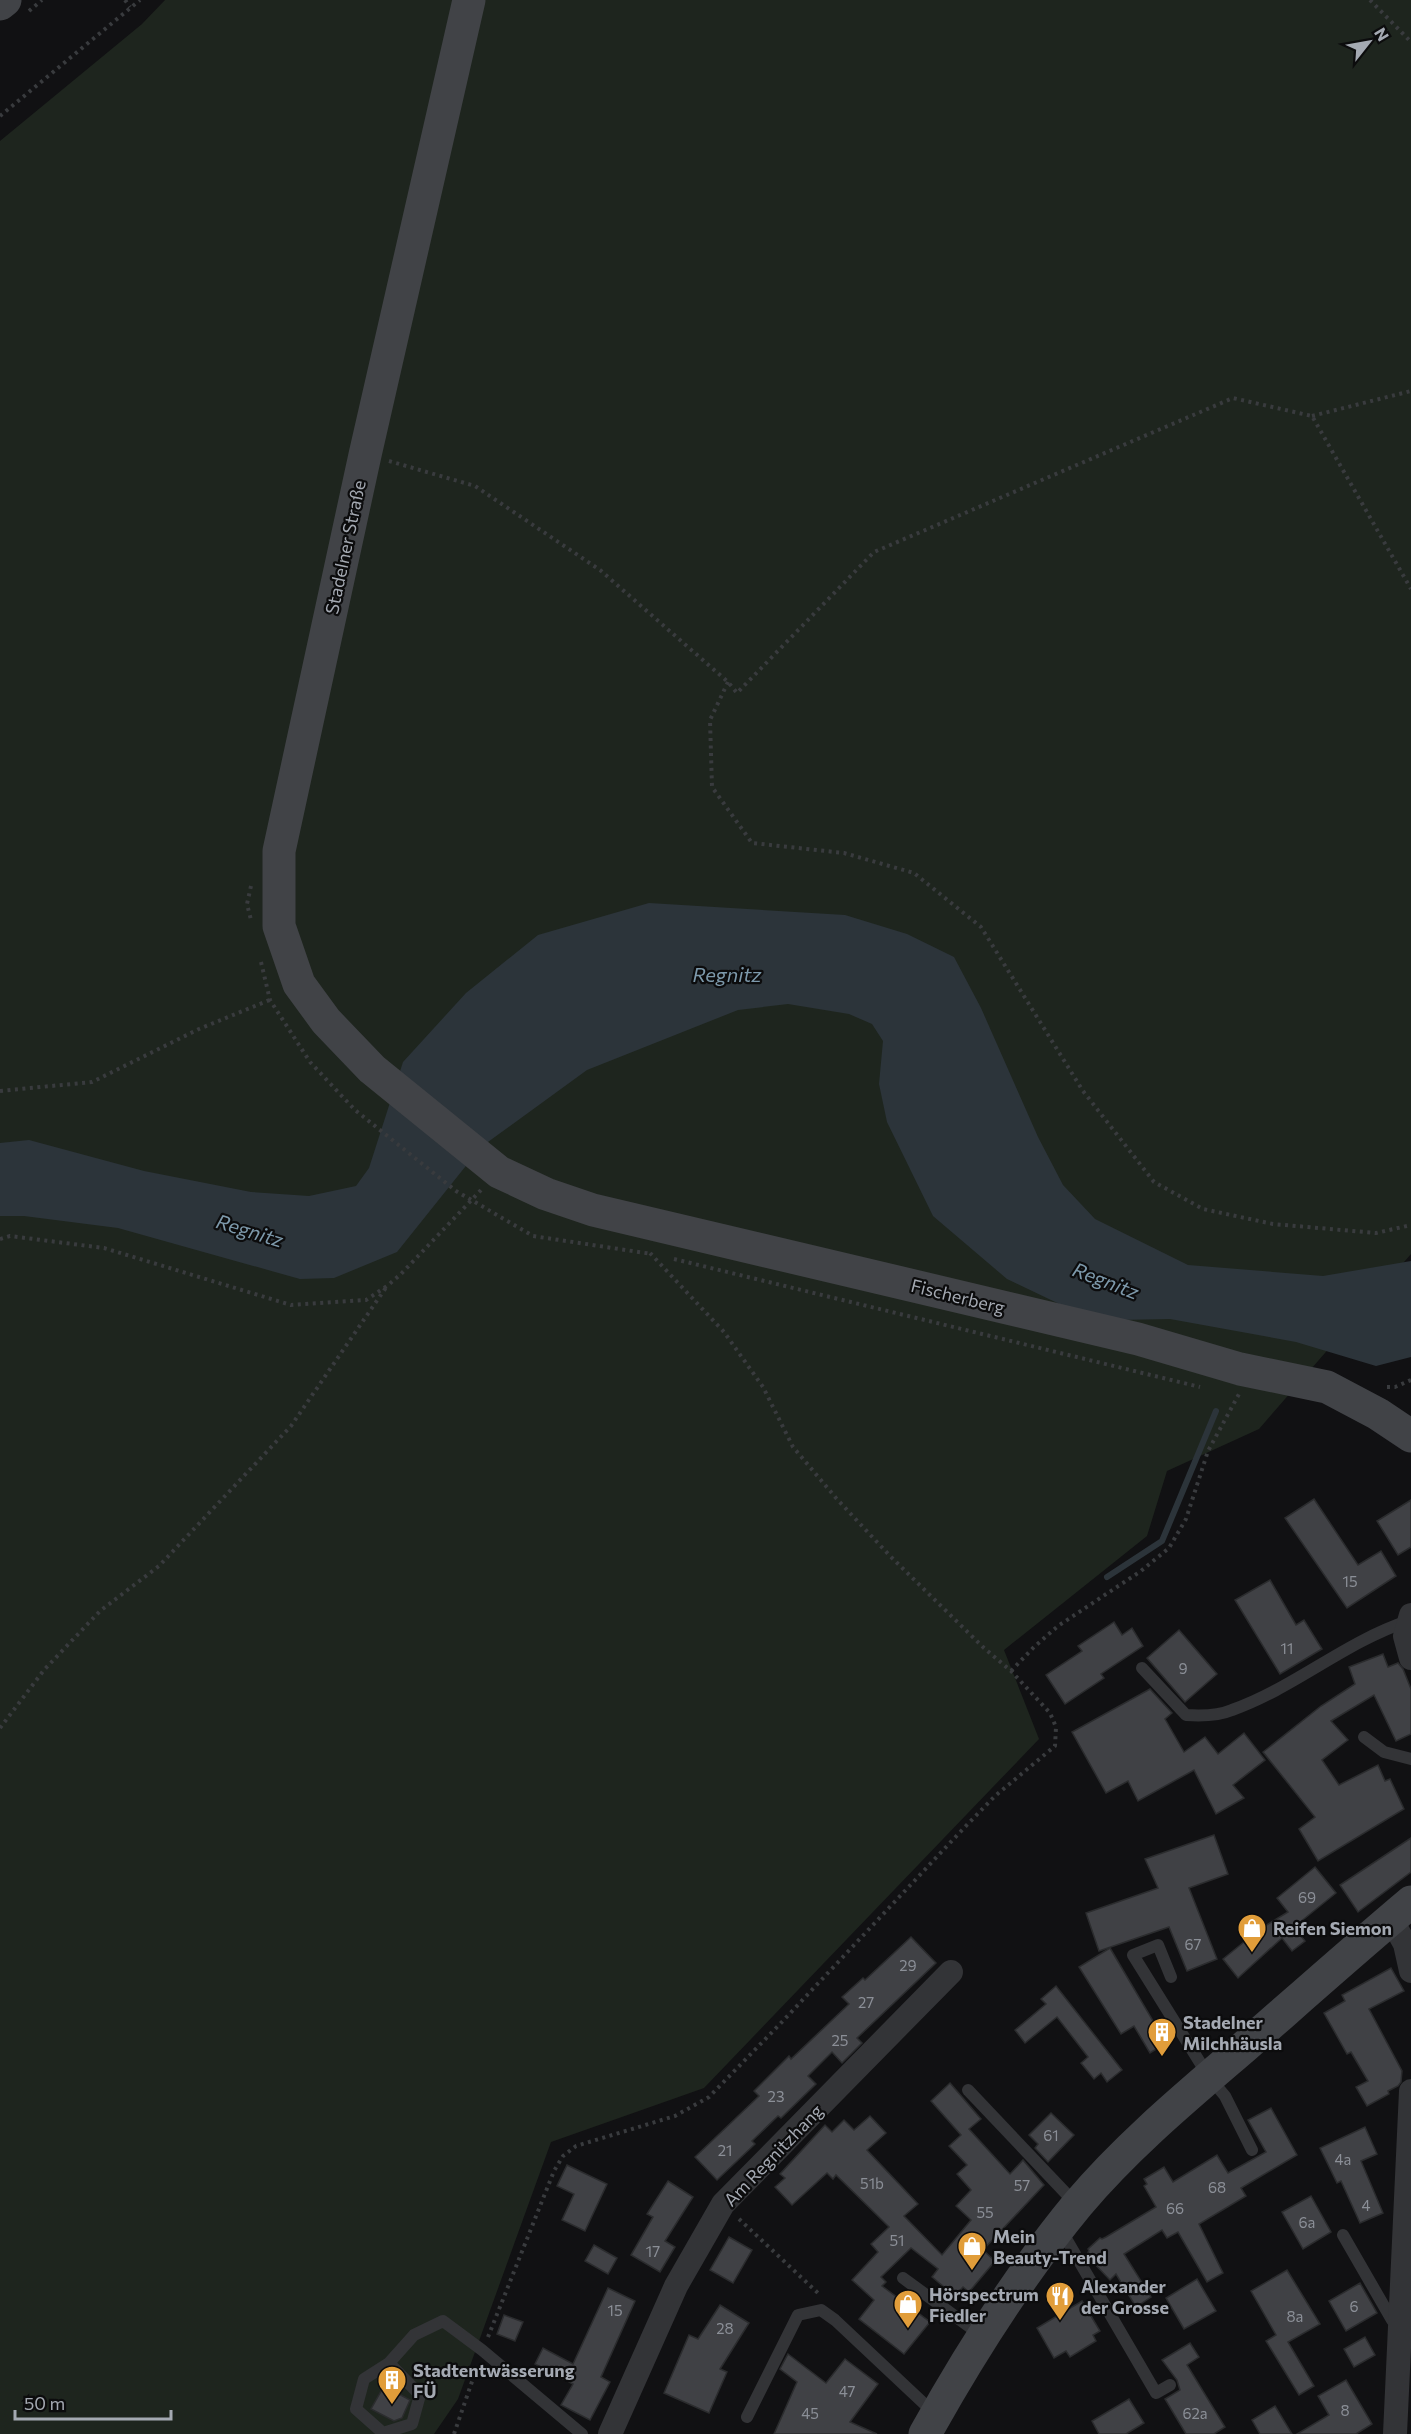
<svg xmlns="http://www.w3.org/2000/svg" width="1411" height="2434" font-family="Commissioner,sans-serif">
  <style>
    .green { fill: #1e251e }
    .water { fill: #2c343a }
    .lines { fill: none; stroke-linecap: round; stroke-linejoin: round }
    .stream { stroke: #2c343a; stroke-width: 6 }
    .building { fill: #404145; stroke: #2b2c2e; stroke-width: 1.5 }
    .path { stroke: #393b3e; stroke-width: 4; stroke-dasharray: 3 4.5; stroke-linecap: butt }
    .lane { stroke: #333437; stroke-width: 12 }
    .street { stroke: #333437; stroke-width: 24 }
    .secondary { stroke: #414347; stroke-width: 33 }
    .labels { text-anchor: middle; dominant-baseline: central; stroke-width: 4.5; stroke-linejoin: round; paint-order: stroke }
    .number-label { font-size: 15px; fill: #8b8f97 }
    .street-label { font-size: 18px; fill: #a4a9b2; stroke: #0c0c0d }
    .poi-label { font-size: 18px; font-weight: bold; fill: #a4a9b2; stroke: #0c0c0d; text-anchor: start }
    .water-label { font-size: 20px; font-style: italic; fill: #7d99ab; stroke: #0c0c0d }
  </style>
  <rect width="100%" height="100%" fill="#111113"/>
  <path class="green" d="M165,0H1411V1254L1259,1429L1167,1471L1147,1536L1004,1650L1039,1739L704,2088L551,2142L458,2399L434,2434H0V141L142,24Z"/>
  <path class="water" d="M649,903L845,915L907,934L954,957L981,1008L1038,1137L1063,1185L1095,1219L1188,1265L1323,1276L1411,1261V1357L1376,1366L1296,1342L1170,1319L1116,1320L1074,1311L1007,1279L933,1216L887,1122L879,1084L883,1041L872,1024L849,1014L788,1004L738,1010L587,1070L481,1147L397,1252L334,1278L300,1279L118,1228L24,1216H0V1143L29,1140L144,1171L251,1192L309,1196L356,1186L369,1168L403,1062L466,993L538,935Z"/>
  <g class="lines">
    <path class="stream" d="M1107,1577L1162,1541L1216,1411"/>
  </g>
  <g class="building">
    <path d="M1314,1499L1358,1565L1381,1551L1396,1576L1347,1608L1285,1518Z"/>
    <path d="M1411,1500V1547L1398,1555L1377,1521Z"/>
    <path d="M1270,1580L1296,1625L1304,1620L1322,1649L1280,1674L1235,1600Z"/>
    <path d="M1114,1622L1122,1635L1132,1628L1143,1646L1101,1674L1104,1678L1065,1704L1046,1675L1082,1651L1078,1646Z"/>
    <path d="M1179,1630L1217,1674L1185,1702L1147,1658Z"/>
    <path d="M1383,1654L1388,1667L1398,1663L1403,1669L1411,1689V1734L1396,1741L1374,1695L1331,1721L1348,1740L1322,1760L1339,1785L1378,1765L1385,1781L1390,1779L1404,1809L1318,1861L1299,1829L1315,1817L1263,1752L1321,1706L1355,1684L1349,1667Z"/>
    <path d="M1150,1689L1172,1713L1165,1719L1184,1752L1205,1737L1218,1754L1244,1733L1265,1760L1233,1785L1244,1798L1216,1814L1194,1770L1138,1801L1128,1781L1106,1793L1072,1732Z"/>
    <path d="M1214,1835L1228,1874L1189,1888L1217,1959L1187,1971L1169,1927L1099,1951L1086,1913L1158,1888L1145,1859Z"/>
    <path d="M1411,1838V1872L1358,1912L1340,1885Z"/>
    <path d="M1315,1867L1336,1893L1294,1927L1305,1941L1292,1951L1282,1938L1238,1978L1223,1959L1260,1929L1288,1912L1277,1898Z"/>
    <path d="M911,1937L936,1963L857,2038L862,2043L842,2063L832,2052L808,2076L816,2084L781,2118L778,2116L752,2141L755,2144L717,2180L695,2157L759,2096L754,2091L789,2056L791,2059L849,2004L842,1997L863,1978L865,1980Z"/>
    <path d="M1110,1948L1166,2043L1150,2053L1134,2026L1121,2034L1079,1967Z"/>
    <path d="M1391,1968L1404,1991L1369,2009L1402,2071L1401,2082L1398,2086L1388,2091L1389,2094L1367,2106L1356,2087L1368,2081L1351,2052L1347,2054L1324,2013L1345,2001L1342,1995Z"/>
    <path d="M1056,1986L1122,2070L1107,2082L1101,2073L1094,2079L1081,2063L1088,2057L1057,2017L1025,2043L1015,2030L1046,2004L1041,1999Z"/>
    <path d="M950,2083L981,2119L969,2129L1010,2174L1023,2160L1044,2185L983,2250L995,2261L969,2292L963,2287L955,2296L932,2277L938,2269L911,2248L881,2277L886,2282L882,2286L930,2322L904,2354L859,2319L874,2300L852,2280L878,2252L871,2244L889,2227L836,2175L833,2179L827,2173L792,2205L775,2187L785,2178L780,2174L825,2125L832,2132L844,2120L854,2130L870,2116L886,2133L867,2150L918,2204L904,2216L942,2255L971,2220L956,2206L971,2190L957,2174L967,2165L949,2146L961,2135L931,2101Z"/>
    <path d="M1271,2108L1297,2155L1241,2188L1246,2196L1199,2224L1223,2273L1207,2282L1178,2232L1167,2238L1162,2230L1124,2254L1151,2297L1136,2307L1116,2274L1110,2280L1086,2255L1089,2251L1088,2249L1100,2238L1102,2239L1106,2237L1156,2207L1144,2186L1147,2184L1144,2179L1164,2167L1173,2182L1217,2155L1228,2173L1266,2152L1248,2120Z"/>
    <path d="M1051,2113L1074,2135L1048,2162L1035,2148L1038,2144L1029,2135Z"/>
    <path d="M1365,2127L1377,2154L1361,2161L1383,2213L1360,2223L1341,2181L1337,2183L1320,2148Z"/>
    <path d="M567,2165L607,2184L585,2231L562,2220L574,2194L557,2186Z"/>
    <path d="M668,2181L693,2197L665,2241L675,2247L660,2272L631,2255L653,2217L647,2214Z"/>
    <path d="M1311,2196L1331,2232L1303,2249L1282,2212Z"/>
    <path d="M729,2237L752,2250L733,2283L710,2270Z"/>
    <path d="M594,2245L617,2258L608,2274L585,2261Z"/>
    <path d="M1287,2270L1320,2324L1288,2342L1314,2386L1299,2395L1266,2341L1276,2335L1251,2291Z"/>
    <path d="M1197,2279L1216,2311L1184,2329L1166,2298Z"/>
    <path d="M1360,2283L1377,2313L1346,2331L1329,2301Z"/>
    <path d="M608,2288L635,2301L601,2377L610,2382L590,2420L561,2405L573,2384L535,2364L543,2348L573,2364Z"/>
    <path d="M1082,2301L1100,2331L1093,2335L1096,2341L1070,2357L1066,2351L1054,2358L1037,2328Z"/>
    <path d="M720,2305L749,2323L720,2369L727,2372L709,2413L664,2393L689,2335L698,2339Z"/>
    <path d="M504,2315L523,2322L515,2341L497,2334Z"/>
    <path d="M1365,2337L1375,2355L1354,2367L1344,2349Z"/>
    <path d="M1190,2343L1199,2357L1187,2365L1225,2427L1214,2434H1186L1165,2399L1180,2390L1177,2380L1162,2360Z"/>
    <path d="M788,2354L826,2383L845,2359L878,2384L850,2422L877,2434H774L797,2382L780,2369Z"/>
    <path d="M1346,2380L1372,2424L1356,2434H1297L1329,2415L1318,2396Z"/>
    <path d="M384,2386L410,2400L402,2418L394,2421L371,2409Z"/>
    <path d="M1129,2399L1144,2423L1126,2434H1099L1092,2421Z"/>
    <path d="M1275,2406L1292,2434H1260L1252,2420Z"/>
  </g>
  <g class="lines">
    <g class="path">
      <path d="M125,0L130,7"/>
      <path d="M1370,0L1411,42"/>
      <path d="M29,11L42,0"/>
      <path d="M0,116L140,0"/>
      <path d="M1312,416L1411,391"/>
      <path d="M389,461L475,486L600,570L728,682L737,693L874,552L1233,398L1312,416L1411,589"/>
      <path d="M728,682L710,720L712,787L752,843L844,853L914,873L981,927L1083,1091L1154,1182L1203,1209L1273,1224L1376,1233L1411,1225"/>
      <path d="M251,886L247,904L251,920"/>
      <path d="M261,962L270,1000L310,1062L355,1110L456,1191L533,1236L652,1254"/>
      <path d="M0,1091L92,1082L199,1029L272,999"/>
      <path d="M0,1239L10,1236L104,1248L291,1305L366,1300L387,1286L401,1274L482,1189"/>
      <path d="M674,1259L1200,1387"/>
      <path d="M1387,1387H1395L1411,1380"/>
      <path d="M1011,1671L1034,1647L1058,1626L1141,1571L1169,1548L1186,1519L1208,1451L1239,1394"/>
      <path d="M0,1728L44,1670L100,1611L159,1566L291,1426L387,1286"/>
      <path d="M739,2219L819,2294"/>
      <path d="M488,2337L554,2171L563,2156L576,2146L675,2116L709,2097L780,2024L963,1829L995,1796L1055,1746L1056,1727L1050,1713L1011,1671L984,1648L890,1556L836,1498L793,1447L763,1387L724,1332L650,1253"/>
      <path d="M454,2434L477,2367"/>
    </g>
    <g class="lane">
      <path d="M1142,1668L1186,1715C1201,1716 1218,1716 1232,1710C1294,1688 1345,1642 1408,1621"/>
      <path d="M1364,1737L1384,1752L1411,1759"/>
      <path d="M1171,1977L1158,1945L1133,1955L1209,2077L1225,2096L1252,2150"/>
      <path d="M968,2090L1076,2204"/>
      <path d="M1061,2230L1156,2393L1170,2385"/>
      <path d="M1343,2235L1392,2320L1400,2325"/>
      <path d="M903,2278L982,2336"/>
      <path d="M389,2363L420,2395L412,2424L383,2433L356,2409L364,2379L389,2363L414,2335L443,2321L482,2350L582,2434"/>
      <path d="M747,2417L798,2315L821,2310L835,2320L935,2414"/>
    </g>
    <g class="street">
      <path d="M1411,1615L1405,1636L1411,1658"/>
      <path d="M1391,1919L1405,1944L1411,1971"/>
      <path d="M610,2434L676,2286L723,2204L951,1972"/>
      <path d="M1395,2434L1411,2091"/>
    </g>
    <g class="secondary">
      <path d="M469,0L365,455L279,851V926L299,984L326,1021L372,1069L499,1172L546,1194L593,1210L1138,1339L1240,1369L1327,1387L1378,1414L1411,1436"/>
      <path d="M0,4L5,0"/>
      <path d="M925,2434C969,2355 1021,2273 1078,2204C1127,2146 1186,2097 1243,2048C1299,1999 1354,1950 1411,1902"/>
    </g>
  </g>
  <defs>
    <g id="shop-pin" transform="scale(1.5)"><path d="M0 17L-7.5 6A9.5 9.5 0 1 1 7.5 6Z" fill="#e19d3a" stroke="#0c0c0d"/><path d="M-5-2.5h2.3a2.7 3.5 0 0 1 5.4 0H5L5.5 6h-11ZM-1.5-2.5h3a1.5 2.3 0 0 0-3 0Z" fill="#fff"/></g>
    <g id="building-pin" transform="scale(1.5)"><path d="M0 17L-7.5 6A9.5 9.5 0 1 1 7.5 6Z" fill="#e19d3a" stroke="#0c0c0d"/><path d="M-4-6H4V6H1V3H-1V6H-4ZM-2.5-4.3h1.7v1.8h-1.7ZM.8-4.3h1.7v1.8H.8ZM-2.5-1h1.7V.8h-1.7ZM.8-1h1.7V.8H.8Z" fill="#fff"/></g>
    <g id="restaurant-pin" transform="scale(1.5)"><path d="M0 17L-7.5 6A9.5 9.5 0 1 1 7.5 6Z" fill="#e19d3a" stroke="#0c0c0d"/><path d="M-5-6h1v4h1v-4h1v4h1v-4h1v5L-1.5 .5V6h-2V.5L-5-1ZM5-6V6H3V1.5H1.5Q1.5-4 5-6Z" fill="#fff"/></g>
  </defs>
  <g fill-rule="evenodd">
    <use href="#shop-pin" x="1252" y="1928"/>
    <use href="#building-pin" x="1162" y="2032"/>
    <use href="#shop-pin" x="972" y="2246"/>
    <use href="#restaurant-pin" x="1060" y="2296"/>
    <use href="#shop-pin" x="908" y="2304"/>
    <use href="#building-pin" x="392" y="2380"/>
  </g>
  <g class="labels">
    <g class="number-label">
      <text x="1350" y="1581">15</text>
      <text x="1287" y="1648">11</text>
      <text x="1183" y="1668">9</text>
      <text x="1307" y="1897">69</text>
      <text x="1193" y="1944">67</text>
      <text x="908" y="1965">29</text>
      <text x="866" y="2002">27</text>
      <text x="840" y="2040">25</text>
      <text x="776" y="2096">23</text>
      <text x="1051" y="2135">61</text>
      <text x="725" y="2150">21</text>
      <text x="1343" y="2159">4a</text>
      <text x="872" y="2183">51b</text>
      <text x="1022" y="2185">57</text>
      <text x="1217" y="2187">68</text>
      <text x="1366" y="2205">4</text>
      <text x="1175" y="2208">66</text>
      <text x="985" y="2212">55</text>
      <text x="1307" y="2222">6a</text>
      <text x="897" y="2240">51</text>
      <text x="653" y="2251">17</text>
      <text x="1354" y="2306">6</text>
      <text x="615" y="2310">15</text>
      <text x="1295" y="2316">8a</text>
      <text x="725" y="2328">28</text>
      <text x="847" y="2391">47</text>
      <text x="1345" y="2410">8</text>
      <text x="810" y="2413">45</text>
      <text x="1195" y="2413">62a</text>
    </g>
    <g class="street-label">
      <text transform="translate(345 547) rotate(-78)">Stadelner Straße</text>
      <text transform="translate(958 1296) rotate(14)">Fischerberg</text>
      <text transform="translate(773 2155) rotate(-46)">Am Regnitzhang</text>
    </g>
    <g class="poi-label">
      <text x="1273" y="1928">Reifen Siemon</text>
      <text x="1183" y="2022">Stadelner<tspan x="1183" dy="21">Milchhäusla</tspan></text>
      <text x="993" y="2236">Mein<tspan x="993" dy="21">Beauty-Trend</tspan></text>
      <text x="1081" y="2286">Alexander<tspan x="1081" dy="21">der Grosse</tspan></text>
      <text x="929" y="2294">Hörspectrum<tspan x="929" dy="21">Fiedler</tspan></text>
      <text x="413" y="2370">Stadtentwässerung<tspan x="413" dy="21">FÜ</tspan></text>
    </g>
    <g class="water-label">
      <text x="727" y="974">Regnitz</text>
      <text transform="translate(250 1230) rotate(17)">Regnitz</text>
      <text transform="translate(1106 1280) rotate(21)">Regnitz</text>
    </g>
  </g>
  <g transform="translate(1369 42) rotate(59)" stroke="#0c0c0d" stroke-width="4.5" paint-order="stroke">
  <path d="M0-4.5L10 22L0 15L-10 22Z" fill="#a4a9b2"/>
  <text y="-9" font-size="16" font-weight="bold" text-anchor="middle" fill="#a4a9b2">N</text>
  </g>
  <path d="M15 2410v9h156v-9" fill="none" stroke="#a4a9b2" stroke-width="3"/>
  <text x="24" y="2410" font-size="18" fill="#a4a9b2" stroke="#0c0c0d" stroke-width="4.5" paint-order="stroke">50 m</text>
</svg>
